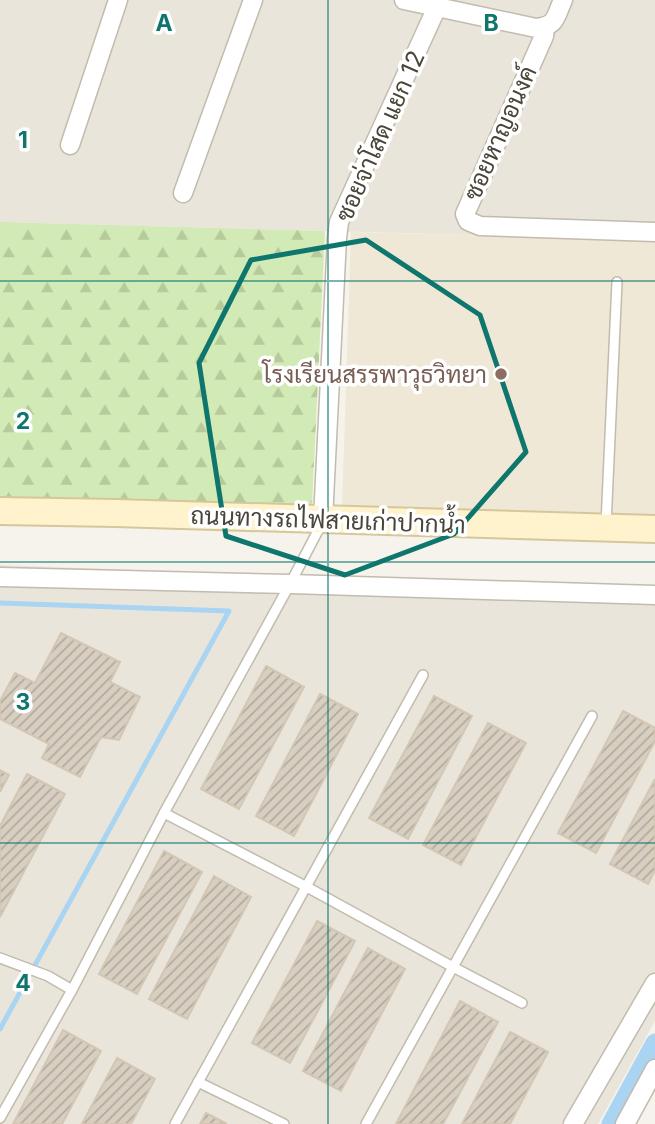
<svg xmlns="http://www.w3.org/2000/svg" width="655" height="1124" font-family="Inter,Sarabun,sans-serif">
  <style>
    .residential { fill: #eae5da }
    .education { fill: #efe8d6 }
    .forest { fill: url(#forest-firs) }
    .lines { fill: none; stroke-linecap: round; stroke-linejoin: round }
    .stream { stroke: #a9d4f2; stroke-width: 5 }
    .canal { stroke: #a9d4f2; stroke-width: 19 }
    .building { fill: url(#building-hatch); stroke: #d3c7b4; stroke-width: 2 }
    .lane-casing { stroke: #c2bbae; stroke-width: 12 }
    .street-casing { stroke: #c2bbae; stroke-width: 21 }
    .secondary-casing { stroke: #d6c79b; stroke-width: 30 }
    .lane { stroke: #fff; stroke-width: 9 }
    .street { stroke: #fff; stroke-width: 18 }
    .secondary { stroke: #fff3cd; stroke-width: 26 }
    .marked { fill: none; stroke: #0f766e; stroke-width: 5; stroke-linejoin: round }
    .grid { fill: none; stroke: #0f766e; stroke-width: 2; stroke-opacity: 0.55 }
    .education-dot { fill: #8d6e63; stroke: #fff; stroke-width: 2.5 }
    .labels { text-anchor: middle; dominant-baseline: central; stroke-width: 7; stroke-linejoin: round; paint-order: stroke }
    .street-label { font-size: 24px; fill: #4b4439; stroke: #fff }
    .education-label { font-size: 24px; fill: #785e54; stroke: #fff; text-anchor: end }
    .grid-label { font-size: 23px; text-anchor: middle; font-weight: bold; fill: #0f766e; stroke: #fff; stroke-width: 7; stroke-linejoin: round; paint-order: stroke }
  </style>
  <defs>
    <pattern id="forest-firs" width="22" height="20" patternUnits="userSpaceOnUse" patternTransform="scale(1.75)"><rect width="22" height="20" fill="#d2eab5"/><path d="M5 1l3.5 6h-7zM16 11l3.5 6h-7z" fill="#b6ca9c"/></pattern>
    <pattern id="building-hatch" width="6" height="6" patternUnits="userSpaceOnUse" patternTransform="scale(1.75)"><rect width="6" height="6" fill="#d8cfc1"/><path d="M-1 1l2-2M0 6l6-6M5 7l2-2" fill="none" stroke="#b1aa9e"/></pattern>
  </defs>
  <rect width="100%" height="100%" fill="#f6f3ec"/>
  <g class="residential">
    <path d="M0,0H655V240L0,222Z"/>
    <path d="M0,565L655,589V1021L598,1124H0Z"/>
  </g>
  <path class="education" d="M351,232L655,240V516L342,508Z"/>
  <path class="forest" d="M0,222L325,231L312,505L0,498Z"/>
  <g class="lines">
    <path class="stream" d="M0,603L229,611L0,1029"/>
    <path class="canal" d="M611,1124L655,1043"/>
  </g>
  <g class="building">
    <path d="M61,633L120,662L110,682L140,697L119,740L101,737L80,777L42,758L49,744L0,719V701L15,673L35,683Z"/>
    <path d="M266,666L304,687L239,809L201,789Z"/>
    <path d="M320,694L358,714L294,836L256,816Z"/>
    <path d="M434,696L472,716L408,839L369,818Z"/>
    <path d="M623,711L655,728V741L596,853L558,833Z"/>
    <path d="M488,723L526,743L461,865L423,845Z"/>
    <path d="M0,770L9,775L0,792Z"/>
    <path d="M27,774L65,794L0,917V826Z"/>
    <path d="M655,779V870L648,884L610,864Z"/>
    <path d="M164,851L202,872L137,994L99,974Z"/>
    <path d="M214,876L251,897L187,1019L149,999Z"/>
    <path d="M317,921L355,941L290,1063L252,1043Z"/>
    <path d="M368,948L405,969L341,1091L303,1071Z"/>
    <path d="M460,1001L498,1022L443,1124H396Z"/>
    <path d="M63,1030L101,1051L62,1124H13Z"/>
    <path d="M510,1032L548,1052L510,1124H462Z"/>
    <path d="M117,1058L155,1079L131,1124H82Z"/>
    <path d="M206,1113L227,1124H200Z"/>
  </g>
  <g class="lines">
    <g class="lane-casing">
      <g id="lane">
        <path d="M606,525L617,282"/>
        <path d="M164,813L305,886L453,967L366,1124"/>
        <path d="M0,958L48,976L72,990"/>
        <path d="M522,1003L453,967L592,716"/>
        <path d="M198,1082L284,1124"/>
        <path d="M0,1118L72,990L164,813L290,584L322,523"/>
        <path d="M175,1124L423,675"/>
      </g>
    </g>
    <g class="street-casing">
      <g id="street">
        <path d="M404,0L536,28C557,26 555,17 563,0"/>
        <path d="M545,27L544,36L469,205L465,214L468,221L480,226L655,232"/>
        <path d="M70,145L118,0"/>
        <path d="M183,193L253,0"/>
        <path d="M323,520L337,238L339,222L437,7"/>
        <path d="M0,577L290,584L655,595"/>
        <path d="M573,1124L655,983"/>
        <path d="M625,1124L655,1069"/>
      </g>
    </g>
    <g class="secondary-casing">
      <path id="secondary" d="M0,511L115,513L655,529"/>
    </g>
    <use href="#lane" class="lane"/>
    <use href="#street" class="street"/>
    <use href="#secondary" class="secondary"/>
  </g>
  <path class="marked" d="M366,240L480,315L526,452L454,534L345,575L226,536L199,363L251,260Z"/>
  <path class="grid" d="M328,0V1124M0,281H655M0,562H655M0,843H655"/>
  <circle class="education-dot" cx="501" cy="374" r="7"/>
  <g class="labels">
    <g class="street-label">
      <text transform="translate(500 133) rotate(-66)">ซอยหาญอนงค์</text>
      <text transform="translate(380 136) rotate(-66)">ซอยจ่าโสด แยก 12</text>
      <text transform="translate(328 520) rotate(2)">ถนนทางรถไฟสายเก่าปากน้ำ</text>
    </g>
    <g class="education-label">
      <text x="487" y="374">โรงเรียนสรรพาวุธวิทยา</text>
    </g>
  </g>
  <g class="grid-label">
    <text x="164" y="31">A</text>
    <text x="491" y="31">B</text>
    <text x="23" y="148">1</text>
    <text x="23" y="429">2</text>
    <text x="23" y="710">3</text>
    <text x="23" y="991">4</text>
  </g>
</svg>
